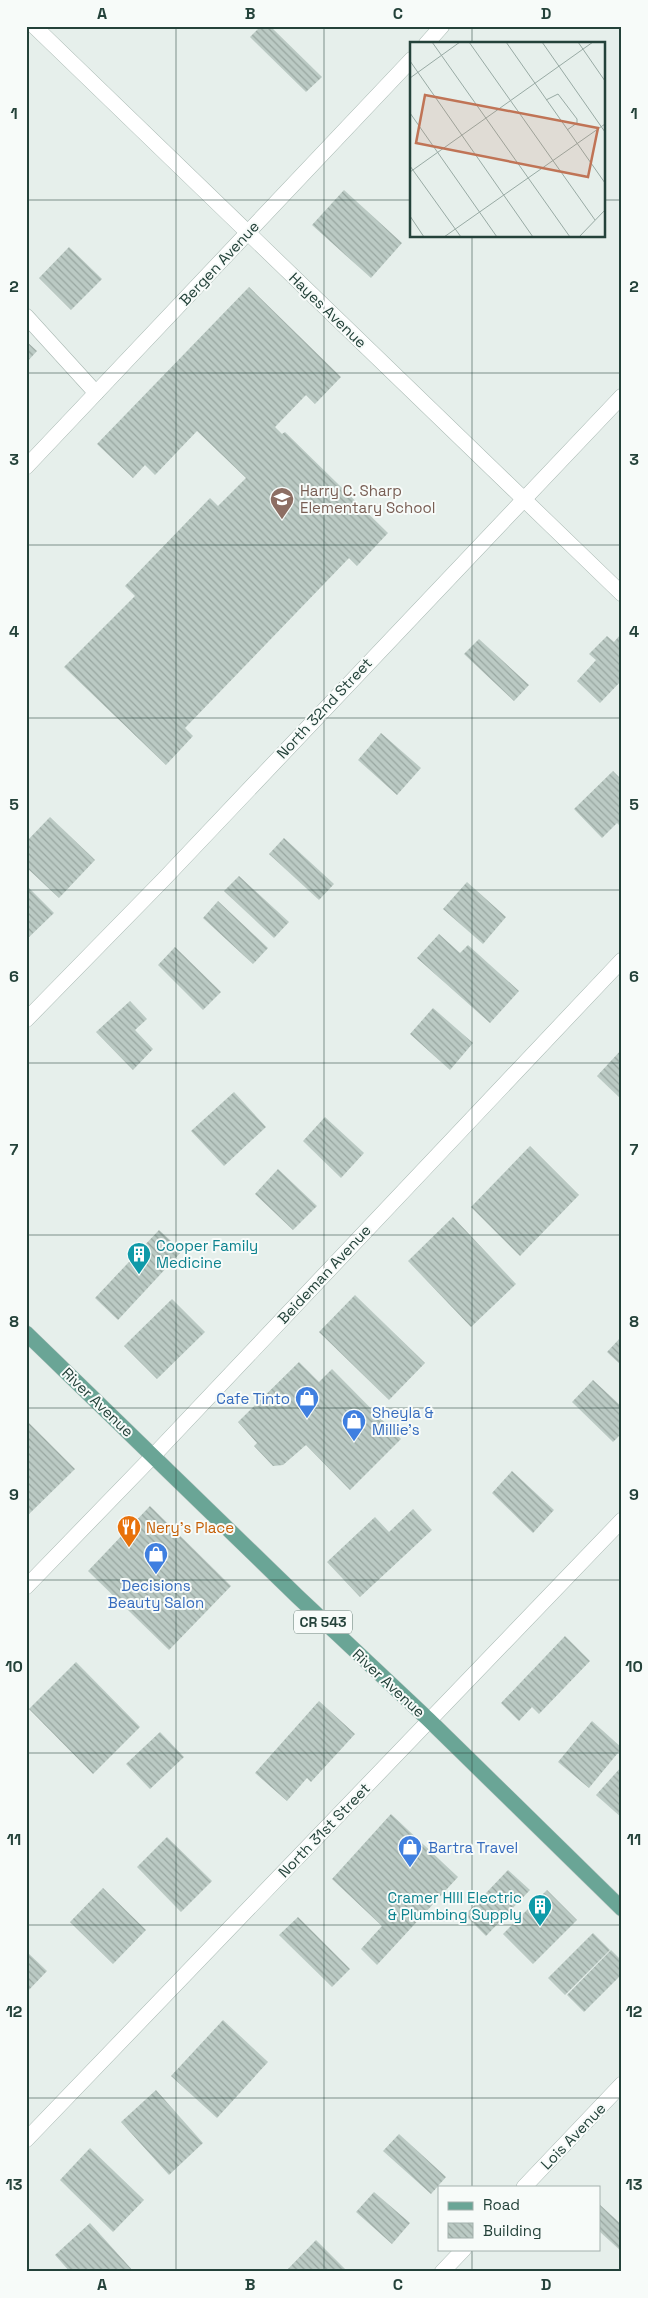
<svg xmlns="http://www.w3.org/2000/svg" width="648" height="2298" font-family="'Space Grotesk',sans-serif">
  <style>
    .building { fill: url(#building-back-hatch) }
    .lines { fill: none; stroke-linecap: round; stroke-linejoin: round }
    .service-casing { stroke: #a8b8b2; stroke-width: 16 }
    .minor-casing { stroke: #a8b8b2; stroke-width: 16 }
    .primary-casing { stroke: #c2cac8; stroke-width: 16 }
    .service { stroke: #fff; stroke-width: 15 }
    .minor { stroke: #fff; stroke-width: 15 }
    .primary { stroke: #6aa596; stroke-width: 15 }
    .grid { fill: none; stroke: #24423a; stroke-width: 1; stroke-opacity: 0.55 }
    .labels { text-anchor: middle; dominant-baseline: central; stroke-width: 4; stroke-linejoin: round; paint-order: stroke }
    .shield { fill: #f7fbf9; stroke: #637a73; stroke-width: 1 }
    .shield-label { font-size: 14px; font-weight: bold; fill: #24423a }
    .street-label { font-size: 15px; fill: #24423a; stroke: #f7fbf9 }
    .education-label { font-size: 15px; fill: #785e54; stroke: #f7fbf9; text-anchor: start }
    .culture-label { font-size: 15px; fill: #0d838f; stroke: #f7fbf9; text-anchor: start }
    .shop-label { font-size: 15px; fill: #366cbe; stroke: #f7fbf9; text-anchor: start }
    .food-label { font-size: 15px; fill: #c56008; stroke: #f7fbf9; text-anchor: start }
    .inset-road { fill: none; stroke: #98aaa4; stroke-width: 1 }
    .view { fill: #c07456; fill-opacity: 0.15; stroke: #c07456; stroke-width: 2.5 }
    .inset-edge { fill: none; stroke: #24423a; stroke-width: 2.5 }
    .neatline { fill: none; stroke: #24423a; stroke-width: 2 }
    .grid-label { font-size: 16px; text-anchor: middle; font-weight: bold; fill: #24423a }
  </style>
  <defs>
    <pattern id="building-back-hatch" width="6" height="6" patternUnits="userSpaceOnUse" patternTransform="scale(1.25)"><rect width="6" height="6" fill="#bbcac4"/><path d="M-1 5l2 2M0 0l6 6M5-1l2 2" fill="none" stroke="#98a6a0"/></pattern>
  </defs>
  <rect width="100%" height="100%" fill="#e6efeb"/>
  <g class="building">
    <path d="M261,26H270L322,77L306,92L250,37Z"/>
    <path d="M344,190L402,243L371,278L312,225Z"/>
    <path d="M69,247L102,279L71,310L39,278Z"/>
    <path d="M249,287L341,377L315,404L306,395L275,427L282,434L285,432L388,533L357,566L349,558L185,728L193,736L166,765L64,667L135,596L125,586L210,498L218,506L246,478L197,431L155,475L145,465L133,478L97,444Z"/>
    <path d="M26,341L37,351L26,363Z"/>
    <path d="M620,635L622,680L600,703L577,681L596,660L589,654L607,636L614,642Z"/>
    <path d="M479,639L529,685L514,701L464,654Z"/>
    <path d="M381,733L421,768L397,795L358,760Z"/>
    <path d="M613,771L622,780V828L617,823L602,838L574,809Z"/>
    <path d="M50,817L95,860L59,898L26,867V842Z"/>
    <path d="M284,838L334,884L319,900L269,854Z"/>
    <path d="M239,876L289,922L274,938L224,891Z"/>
    <path d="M467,882L506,917L483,944L443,909Z"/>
    <path d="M26,885L54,913L26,940Z"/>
    <path d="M218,901L268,948L253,964L203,918Z"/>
    <path d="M439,934L460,953L468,945L519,991L490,1023L417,958Z"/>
    <path d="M175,947L221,992L203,1010L158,965Z"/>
    <path d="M130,1001L147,1019L135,1030L153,1049L133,1070L96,1032Z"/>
    <path d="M433,1008L473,1043L450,1070L410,1034Z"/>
    <path d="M622,1049V1100L597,1076Z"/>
    <path d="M234,1092L266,1127L224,1166L191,1131Z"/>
    <path d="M325,1117L364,1153L341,1178L303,1141Z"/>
    <path d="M530,1146L579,1195L520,1256L471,1207Z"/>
    <path d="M278,1169L317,1206L293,1230L255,1194Z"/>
    <path d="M453,1217L516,1284L471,1327L408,1261Z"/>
    <path d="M159,1230L182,1251L118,1320L95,1298Z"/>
    <path d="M355,1295L425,1363L389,1400L319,1332Z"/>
    <path d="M172,1299L205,1332L157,1379L124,1346Z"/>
    <path d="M622,1336V1366L607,1352Z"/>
    <path d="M299,1362L319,1382L332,1369L401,1439L350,1490L306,1445L283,1465L273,1466L254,1446L257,1443L238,1422Z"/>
    <path d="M593,1380L622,1407V1433L613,1442L572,1402Z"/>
    <path d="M26,1420L75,1469L26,1517Z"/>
    <path d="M512,1471L554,1510L533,1533L492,1493Z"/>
    <path d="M150,1506L231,1586L169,1650L88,1571Z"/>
    <path d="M413,1509L432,1530L360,1597L327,1562L375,1517L389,1532Z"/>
    <path d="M565,1636L590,1661L539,1714L532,1707L519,1721L501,1703Z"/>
    <path d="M76,1662L140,1727L93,1774L29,1709Z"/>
    <path d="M319,1701L355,1734L311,1782L307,1778L287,1801L255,1773Z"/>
    <path d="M592,1721L622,1748L589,1788L558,1762Z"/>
    <path d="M160,1732L184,1757L150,1789L126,1764Z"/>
    <path d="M622,1766V1818L596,1795Z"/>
    <path d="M391,1814L458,1877L377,1965L361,1949L382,1926L332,1879Z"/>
    <path d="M167,1837L212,1881L181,1912L137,1867Z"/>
    <path d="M508,1870L530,1890L486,1936L465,1915Z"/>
    <path d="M103,1888L146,1930L113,1964L70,1922Z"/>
    <path d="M547,1890L577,1920L533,1964L503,1934Z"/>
    <path d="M298,1917L350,1969L332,1987L279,1935Z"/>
    <path d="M593,1933L610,1950L565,1995L548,1978Z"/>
    <path d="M611,1950L622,1961V1974L584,2012L567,1995Z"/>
    <path d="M26,1951L47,1971L26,1993Z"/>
    <path d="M223,2020L268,2062L217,2118L171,2076Z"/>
    <path d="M156,2090L203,2143L169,2175L121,2122Z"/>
    <path d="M399,2134L446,2177L431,2194L383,2151Z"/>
    <path d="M90,2148L144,2200L113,2232L60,2180Z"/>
    <path d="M374,2192L410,2223L392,2244L356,2212Z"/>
    <path d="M599,2204L622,2225V2252L599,2231Z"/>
    <path d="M90,2223L134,2272H70L55,2255Z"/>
    <path d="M316,2240L348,2272H285Z"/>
  </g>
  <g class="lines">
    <g class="service-casing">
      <path id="service" d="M26,316L96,393"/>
    </g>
    <g class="minor-casing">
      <g id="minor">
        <path d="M34,26L622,594"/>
        <path d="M426,44L442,26"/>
        <path d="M26,467L412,59"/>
        <path d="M26,1020L164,879L622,396"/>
        <path d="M26,1587L154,1455L622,960"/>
        <path d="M26,2140L622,1520"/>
        <path d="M524,2187L622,2084"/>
        <path d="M442,2272L464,2249"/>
      </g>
    </g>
    <g class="primary-casing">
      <path id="primary" d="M26,1333L297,1596L429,1720L622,1909"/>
    </g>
    <use href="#service" class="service"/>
    <use href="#minor" class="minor"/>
    <use href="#primary" class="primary"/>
  </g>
  <path class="grid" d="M176,26V2272M324,26V2272M472,26V44M26,200H412M604,200H622M472,236V2187M26,373H622M26,545H622M26,718H622M26,890H622M26,1063H622M26,1235H622M26,1408H622M26,1580H622M26,1753H622M26,1925H622M26,2098H622M472,2249V2272"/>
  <defs>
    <g id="school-pin" transform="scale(1.25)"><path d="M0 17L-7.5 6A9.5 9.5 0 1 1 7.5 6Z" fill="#8d6e63" stroke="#f7fbf9"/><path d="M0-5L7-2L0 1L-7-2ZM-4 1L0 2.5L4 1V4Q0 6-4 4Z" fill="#fff"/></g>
    <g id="building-pin" transform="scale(1.25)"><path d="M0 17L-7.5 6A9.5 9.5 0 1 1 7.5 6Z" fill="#0f9aa8" stroke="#f7fbf9"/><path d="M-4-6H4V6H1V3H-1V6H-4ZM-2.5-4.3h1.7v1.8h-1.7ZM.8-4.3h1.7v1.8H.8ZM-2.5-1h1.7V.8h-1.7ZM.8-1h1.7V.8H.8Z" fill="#fff"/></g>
    <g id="shop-pin" transform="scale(1.25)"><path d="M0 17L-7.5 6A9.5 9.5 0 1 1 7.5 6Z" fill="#3f7fe0" stroke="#f7fbf9"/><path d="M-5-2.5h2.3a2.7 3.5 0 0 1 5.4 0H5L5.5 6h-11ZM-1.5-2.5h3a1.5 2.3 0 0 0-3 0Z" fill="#fff"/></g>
    <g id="restaurant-pin" transform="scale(1.25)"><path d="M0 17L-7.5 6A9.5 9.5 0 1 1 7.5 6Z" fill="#e8710a" stroke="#f7fbf9"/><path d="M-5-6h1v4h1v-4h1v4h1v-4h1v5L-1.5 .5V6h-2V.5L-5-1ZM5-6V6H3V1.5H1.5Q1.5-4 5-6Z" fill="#fff"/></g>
  </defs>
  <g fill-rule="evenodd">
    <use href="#school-pin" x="282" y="499"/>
    <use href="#building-pin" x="139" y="1254"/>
    <use href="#shop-pin" x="307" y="1398"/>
    <use href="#shop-pin" x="354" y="1421"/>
    <use href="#restaurant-pin" x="129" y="1527"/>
    <use href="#shop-pin" x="156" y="1554"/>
    <use href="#shop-pin" x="410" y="1847"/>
    <use href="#building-pin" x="540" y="1906"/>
  </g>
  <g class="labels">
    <rect class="shield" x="294" y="1610.5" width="58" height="23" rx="4"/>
    <g class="shield-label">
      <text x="323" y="1622">CR 543</text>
    </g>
    <g class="street-label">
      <text transform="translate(219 263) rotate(-47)">Bergen Avenue</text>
      <text transform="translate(328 310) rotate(44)">Hayes Avenue</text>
      <text transform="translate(324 708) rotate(-47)">North 32nd Street</text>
      <text transform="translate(324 1274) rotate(-47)">Beideman Avenue</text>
      <text transform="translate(98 1402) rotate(44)">River Avenue</text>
      <text transform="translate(389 1683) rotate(43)">River Avenue</text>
      <text transform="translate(324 1830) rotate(-46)">North 31st Street</text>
      <text transform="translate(573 2136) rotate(-46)">Lois Avenue</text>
    </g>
    <g class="education-label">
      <text x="300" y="490">Harry C. Sharp<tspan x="300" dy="17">Elementary School</tspan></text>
    </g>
    <g class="culture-label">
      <text x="156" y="1245">Cooper Family<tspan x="156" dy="17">Medicine</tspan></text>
      <text x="522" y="1897" text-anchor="end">Cramer HIll Electric<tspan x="522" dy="17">&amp; Plumbing Supply</tspan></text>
    </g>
    <g class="shop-label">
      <text x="290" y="1398" text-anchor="end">Cafe Tinto</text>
      <text x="372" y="1412">Sheyla &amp;<tspan x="372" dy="17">Millie's</tspan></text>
      <text x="156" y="1585" text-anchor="middle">Decisions<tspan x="156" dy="17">Beauty Salon</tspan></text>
      <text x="428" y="1847">Bartra Travel</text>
    </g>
    <g class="food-label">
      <text x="146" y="1527">Nery's Place</text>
    </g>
  </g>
  <g transform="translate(410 42)">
    <rect width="195" height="195" fill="#e6efeb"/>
    <path class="inset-road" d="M22,0L160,195M59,0L185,178M96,0L195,141M132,0L195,90M168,0L195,39M0,19L123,195M0,36L50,0M136,58L148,52L167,77V81L157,88M0,71L87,195M0,124L51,195M0,130L183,0M0,174L14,195M34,195L195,82M169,195L195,168"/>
    <path class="view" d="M15,53L188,86L178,135L6,101Z"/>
    <rect width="195" height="195" class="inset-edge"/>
  </g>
  <rect width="648" height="2298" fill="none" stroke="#f7fbf9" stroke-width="55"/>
  <rect x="438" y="2186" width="162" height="65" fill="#f7fbf9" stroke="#a3b1ad"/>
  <rect x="448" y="2202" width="25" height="8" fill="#6aa596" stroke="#a3b1ad"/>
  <text x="483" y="2210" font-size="15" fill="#24423a">Road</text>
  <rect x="448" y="2223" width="25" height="15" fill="url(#building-back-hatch)" stroke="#a3b1ad"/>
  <text x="483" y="2236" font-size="15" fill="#24423a">Building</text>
  <rect x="28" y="28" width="592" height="2242" class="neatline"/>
  <g class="grid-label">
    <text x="102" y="19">A</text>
    <text x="250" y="19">B</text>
    <text x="398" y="19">C</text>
    <text x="546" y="19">D</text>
    <text x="14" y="119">1</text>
    <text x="634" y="119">1</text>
    <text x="14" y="292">2</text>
    <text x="634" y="292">2</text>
    <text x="14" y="465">3</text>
    <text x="634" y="465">3</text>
    <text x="14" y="637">4</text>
    <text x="634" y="637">4</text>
    <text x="14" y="810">5</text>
    <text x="634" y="810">5</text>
    <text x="14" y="982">6</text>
    <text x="634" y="982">6</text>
    <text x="14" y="1155">7</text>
    <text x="634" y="1155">7</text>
    <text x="14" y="1327">8</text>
    <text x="634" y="1327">8</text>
    <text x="14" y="1500">9</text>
    <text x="634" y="1500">9</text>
    <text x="14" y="1672">10</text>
    <text x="634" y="1672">10</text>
    <text x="14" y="1845">11</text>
    <text x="634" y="1845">11</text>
    <text x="14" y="2017">12</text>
    <text x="634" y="2017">12</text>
    <text x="14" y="2190">13</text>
    <text x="634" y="2190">13</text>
    <text x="102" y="2290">A</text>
    <text x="250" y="2290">B</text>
    <text x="398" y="2290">C</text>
    <text x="546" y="2290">D</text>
  </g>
</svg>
